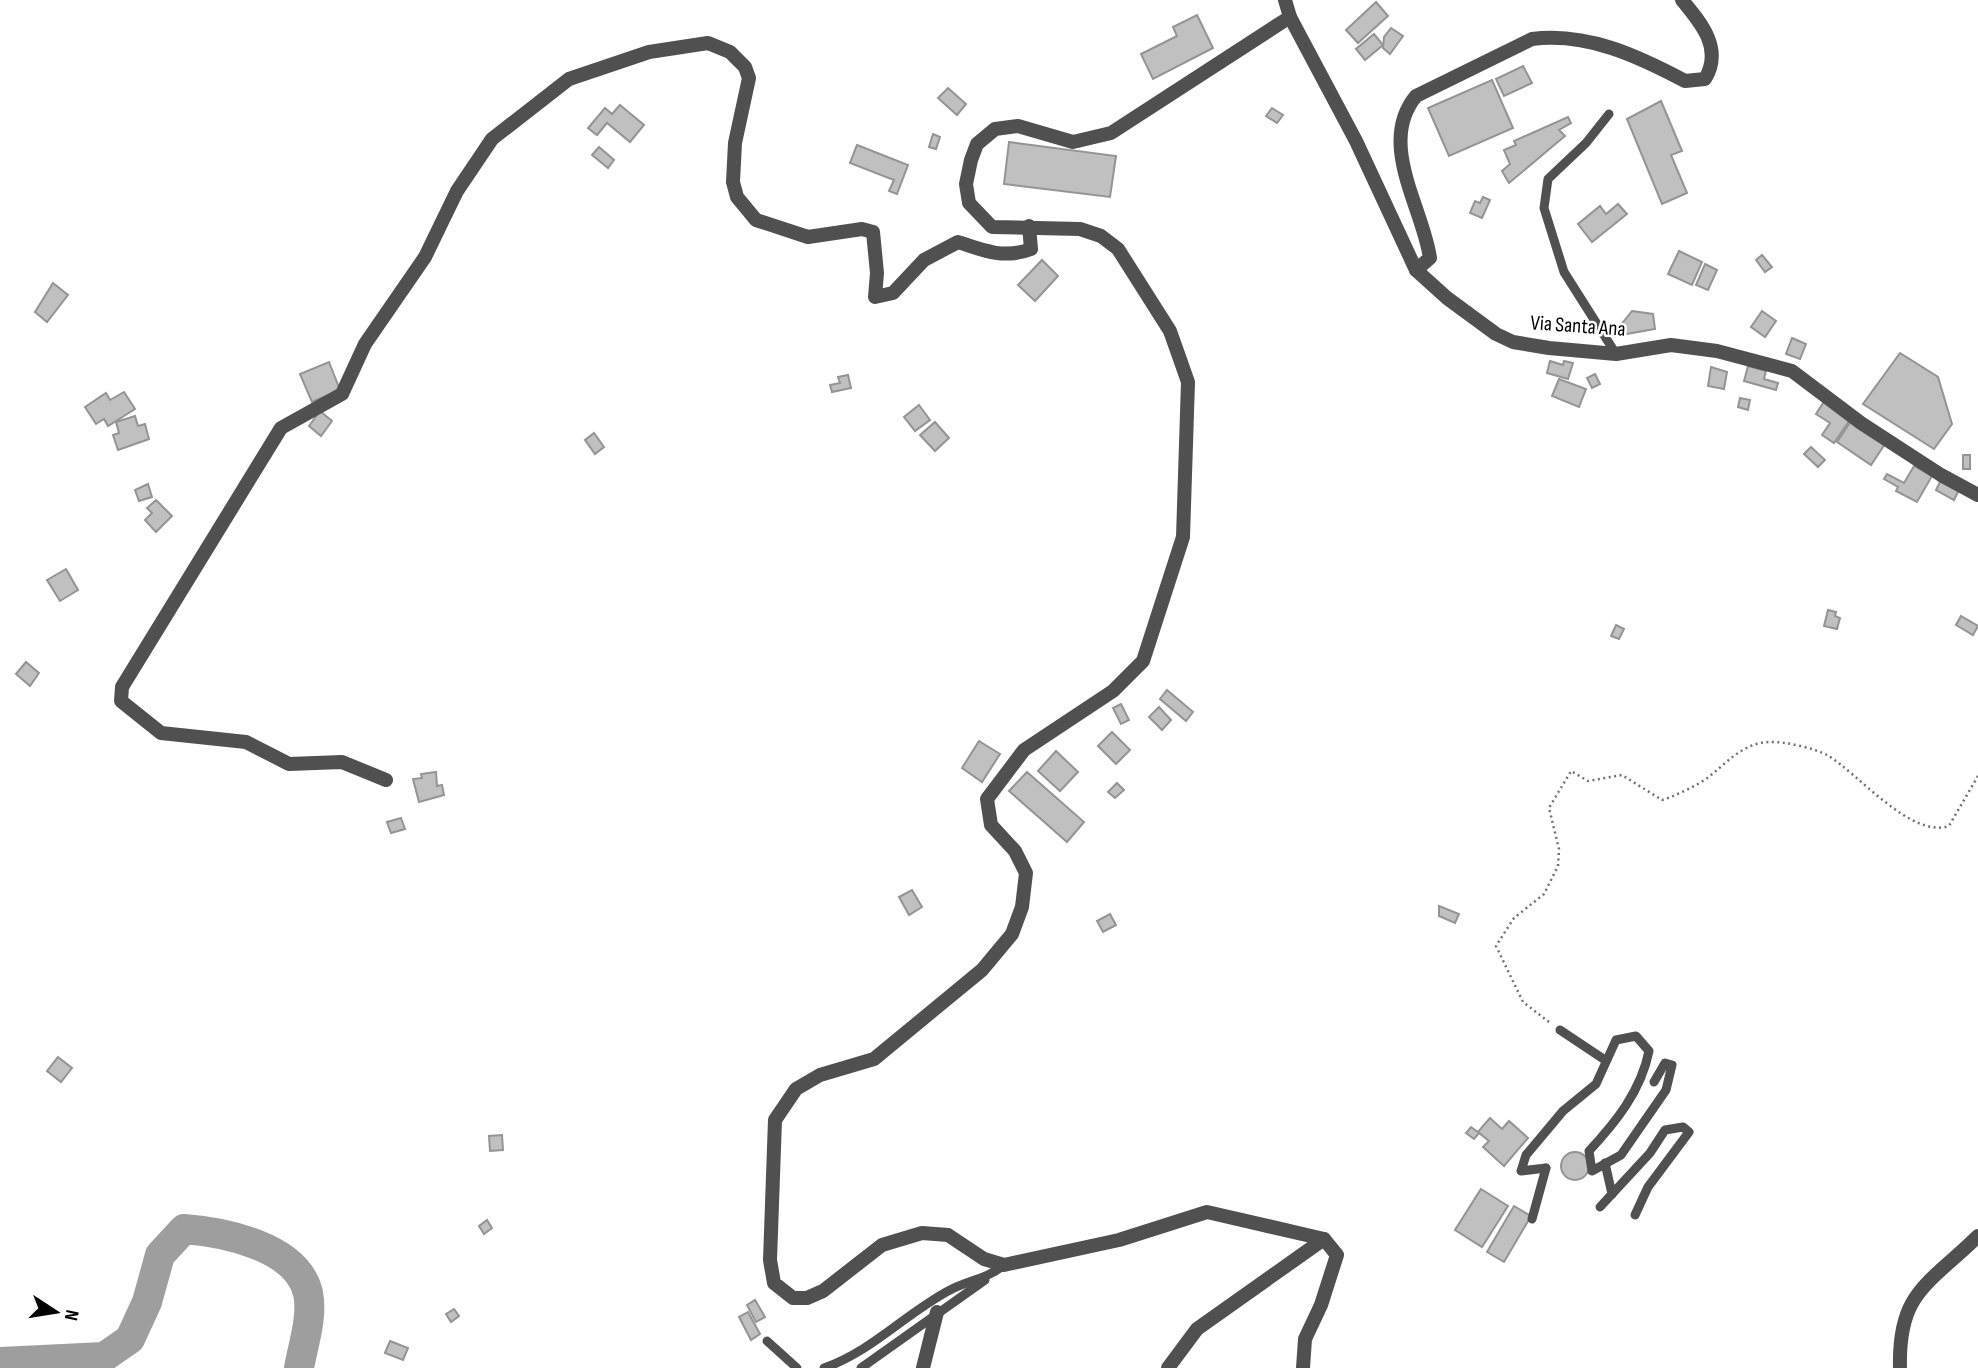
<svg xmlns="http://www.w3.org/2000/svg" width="1978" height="1368" font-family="'Sofia Sans Condensed',sans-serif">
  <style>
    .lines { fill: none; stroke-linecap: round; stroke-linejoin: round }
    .river { stroke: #9e9e9e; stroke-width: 30 }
    .building { fill: #c0c0c0; stroke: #949494; stroke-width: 2 }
    .path { stroke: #727272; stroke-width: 2.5; stroke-dasharray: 2 3.5; stroke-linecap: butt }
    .service { stroke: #505050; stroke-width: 9 }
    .minor { stroke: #505050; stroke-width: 14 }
    .labels { text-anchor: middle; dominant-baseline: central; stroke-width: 5; stroke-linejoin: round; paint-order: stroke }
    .street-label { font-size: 21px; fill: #000; stroke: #fff }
  </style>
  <rect width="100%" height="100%" fill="#fff"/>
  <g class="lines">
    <path class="river" d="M0,1362L104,1357L130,1339L147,1302L160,1255L184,1229C223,1232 297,1246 308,1293C313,1317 303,1345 299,1368"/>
  </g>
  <g class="building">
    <path d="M1376,2L1388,16L1358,43L1346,30Z"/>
    <path d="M1197,15L1213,48L1153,79L1141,54L1177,36L1173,27Z"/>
    <path d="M1391,28L1403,36L1390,54L1383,48L1384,37Z"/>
    <path d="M1374,34L1383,45L1365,60L1356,49Z"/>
    <path d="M1523,66L1532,83L1504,96L1496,79Z"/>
    <path d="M1492,80L1513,128L1449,156L1428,108Z"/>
    <path d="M948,88L966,104L957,115L938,98Z"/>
    <path d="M1661,101L1682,151L1671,155L1687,193L1662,204L1627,119Z"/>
    <path d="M620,105L644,125L630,142L607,123L597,135L588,128L605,108L612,114Z"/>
    <path d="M1272,108L1283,115L1277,123L1266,116Z"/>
    <path d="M1568,117L1571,123L1559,130L1565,136L1509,183L1502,171L1510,164L1504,150L1516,145L1514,141Z"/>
    <path d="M933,134L940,137L936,149L929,147Z"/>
    <path d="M1009,142L1116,156L1110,197L1004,184Z"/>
    <path d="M857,145L908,165L897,194L889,191L894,180L850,163Z"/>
    <path d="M599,147L614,160L608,168L592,155Z"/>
    <path d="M1483,197L1490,200L1482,218L1470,213L1475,201L1480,203Z"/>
    <path d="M1618,204L1627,214L1592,242L1578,224L1600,206L1606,214Z"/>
    <path d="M1679,251L1702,262L1692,285L1668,274Z"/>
    <path d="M1762,255L1772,267L1765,272L1756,260Z"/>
    <path d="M1042,260L1058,276L1035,301L1018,285Z"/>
    <path d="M1705,264L1717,270L1708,290L1696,285Z"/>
    <path d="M53,283L68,295L47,322L35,312Z"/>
    <path d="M1632,311L1653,314L1655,329L1621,335L1620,326Z"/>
    <path d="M1762,311L1776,321L1765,337L1751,327Z"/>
    <path d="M1792,338L1806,344L1800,359L1786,354Z"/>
    <path d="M1900,353L1938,377L1952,424L1934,449L1863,404Z"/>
    <path d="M1550,361L1563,365L1564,361L1573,363L1568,379L1547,373Z"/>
    <path d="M329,362L340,390L312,402L300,374Z"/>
    <path d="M1748,366L1766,371L1764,379L1778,383L1776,390L1744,381Z"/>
    <path d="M1711,367L1727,372L1724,389L1708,386Z"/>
    <path d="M1595,374L1600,384L1592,388L1587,378Z"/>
    <path d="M848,375L851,388L832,392L830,385L840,383L838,377Z"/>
    <path d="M1559,379L1586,389L1579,407L1552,396Z"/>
    <path d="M124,392L135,409L108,426L104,419L96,424L85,407L106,393L110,400Z"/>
    <path d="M1740,398L1750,400L1748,410L1738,407Z"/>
    <path d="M1825,400L1851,418L1834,443L1822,435L1830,423L1816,414Z"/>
    <path d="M919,405L930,420L915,431L904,417Z"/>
    <path d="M320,411L332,421L321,436L309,426Z"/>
    <path d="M135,416L138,426L145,424L149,439L118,450L113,435L119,433L116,422Z"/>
    <path d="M1851,421L1885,444L1871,465L1837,442Z"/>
    <path d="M935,422L949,438L935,451L920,435Z"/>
    <path d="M594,433L604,447L595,454L585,440Z"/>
    <path d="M1811,447L1825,460L1818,467L1804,454Z"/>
    <rect x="1963" y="455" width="7" height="14"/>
    <path d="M1914,466L1932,476L1917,502L1896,491L1898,487L1884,479L1887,474L1904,483Z"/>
    <path d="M1941,480L1959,490L1954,500L1936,490Z"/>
    <path d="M148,484L152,497L139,501L135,490Z"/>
    <path d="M156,500L172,516L156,532L145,520L152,513L147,508Z"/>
    <path d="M66,569L78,590L60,601L47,580Z"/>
    <path d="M1828,610L1836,612L1835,616L1840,618L1837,629L1824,626Z"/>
    <path d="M1961,616L1978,626L1973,635L1956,625Z"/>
    <path d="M1616,625L1624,629L1619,639L1611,636Z"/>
    <path d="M26,662L39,673L30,686L16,674Z"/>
    <path d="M1167,690L1193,712L1186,721L1160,699Z"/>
    <path d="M1121,704L1129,720L1121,724L1113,708Z"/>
    <path d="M1159,707L1171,720L1162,730L1149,717Z"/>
    <path d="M1112,732L1130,750L1116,764L1098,746Z"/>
    <path d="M979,741L1000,754L982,782L962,768Z"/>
    <path d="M1056,751L1078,772L1060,791L1038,771Z"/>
    <path d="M436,772L437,786L442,785L444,795L419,802L413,779L422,778L421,774Z"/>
    <path d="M1027,772L1084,822L1067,842L1009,791Z"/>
    <path d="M1117,783L1124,790L1115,798L1108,792Z"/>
    <path d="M401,818L405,829L391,833L387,822Z"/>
    <path d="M912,890L922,907L909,915L899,897Z"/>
    <path d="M1439,906L1459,914L1455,923L1439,916Z"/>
    <path d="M1110,914L1116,925L1103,932L1097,921Z"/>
    <path d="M58,1057L72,1068L61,1082L47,1071Z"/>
    <path d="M1490,1118L1502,1129L1509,1121L1528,1138L1504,1166L1483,1147L1489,1141L1479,1133L1474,1139L1466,1133L1471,1127L1478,1132Z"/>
    <path d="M502,1135L503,1150L490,1151L489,1136Z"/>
    <circle cx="1575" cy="1166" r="14"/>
    <path d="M1481,1189L1508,1206L1482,1247L1455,1230Z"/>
    <path d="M1514,1206L1531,1216L1504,1262L1487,1252Z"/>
    <path d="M487,1220L492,1228L484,1234L479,1226Z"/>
    <path d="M755,1300L765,1317L756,1322L747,1305Z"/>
    <path d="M454,1309L459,1316L451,1322L446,1314Z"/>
    <path d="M748,1312L760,1334L751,1340L739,1317Z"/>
    <path d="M390,1341L408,1348L403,1360L385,1353Z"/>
  </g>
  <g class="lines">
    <path class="path" d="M1549,1022L1523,1002L1496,946L1514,918L1544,894L1558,866L1559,849L1549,808L1571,771L1588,781L1622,775L1662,800C1677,795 1692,788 1706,779C1726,764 1742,743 1769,742C1783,741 1814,748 1827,755C1858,773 1911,839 1949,826L1978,776"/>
    <g class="service">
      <path d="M1609,114L1586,143L1548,179L1544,208L1564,272L1616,354"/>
      <path d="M1560,1030L1605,1060"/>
      <path d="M1605,1163L1612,1194"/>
      <path d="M1546,1168L1521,1171L1526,1155L1563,1111L1596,1084L1616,1040L1636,1036L1649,1051C1641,1091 1616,1122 1589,1151L1592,1171L1621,1155L1666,1090L1672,1065L1665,1063L1654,1082"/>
      <path d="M1600,1207L1650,1153L1665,1130L1683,1127L1689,1132L1648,1187L1635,1215"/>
      <path d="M1532,1219L1546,1168"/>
      <path d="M767,1341L797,1368"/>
      <path d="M824,1368C871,1352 906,1313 950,1290C969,1280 987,1279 1004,1265"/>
      <path d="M861,1368L985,1280"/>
    </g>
    <g class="minor">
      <path d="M1285,0L1290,17L1356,141L1416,270L1447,298L1496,334L1513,342L1549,348L1616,354L1671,345L1717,351L1792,371L1861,423L1941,475L1978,495"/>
      <path d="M1290,17L1111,133L1073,142L1018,126L995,129L977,144L971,160L966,184L969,203L992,227L1080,229L1101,236L1118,249L1170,331L1188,382L1183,537L1143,661L1113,691L1024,750L987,799L991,825L1015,851L1026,873L1022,907L1012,934L982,970L874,1059L820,1075L796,1089L775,1120L770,1260L774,1283L793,1298H807L823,1291L882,1245L922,1233L948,1235L984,1259L1004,1265L1119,1240L1207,1212L1324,1239L1337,1255L1321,1305L1305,1339L1303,1368"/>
      <path d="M1416,270L1430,258C1423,208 1377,143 1416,96L1532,39C1587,32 1638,56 1685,81L1705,79C1723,49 1702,24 1682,0"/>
      <path d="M386,780L342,762L289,764L246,742L161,733L121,701L122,687L281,428L342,394L365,344L425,257L457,191L492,139L569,79L649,52L708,43L730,52L745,67L749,78L735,143L733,182L737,197L756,220L808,237L862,229L873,232L877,273L875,297L893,293L924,260L958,242C984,251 1005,259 1031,249L1029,226"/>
      <path d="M923,1368L937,1312"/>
      <path d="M1168,1368L1197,1329L1324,1239"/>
      <path d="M1900,1368C1898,1292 1928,1285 1978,1236"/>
    </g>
  </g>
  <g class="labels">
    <g class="street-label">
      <text transform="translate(1578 326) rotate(4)">Via Santa Ana</text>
    </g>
  </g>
  <g transform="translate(56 1312) rotate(102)" stroke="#ffffff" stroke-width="5" paint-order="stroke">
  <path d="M0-5L12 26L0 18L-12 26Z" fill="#000000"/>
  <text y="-10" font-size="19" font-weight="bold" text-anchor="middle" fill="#000000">N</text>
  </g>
</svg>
